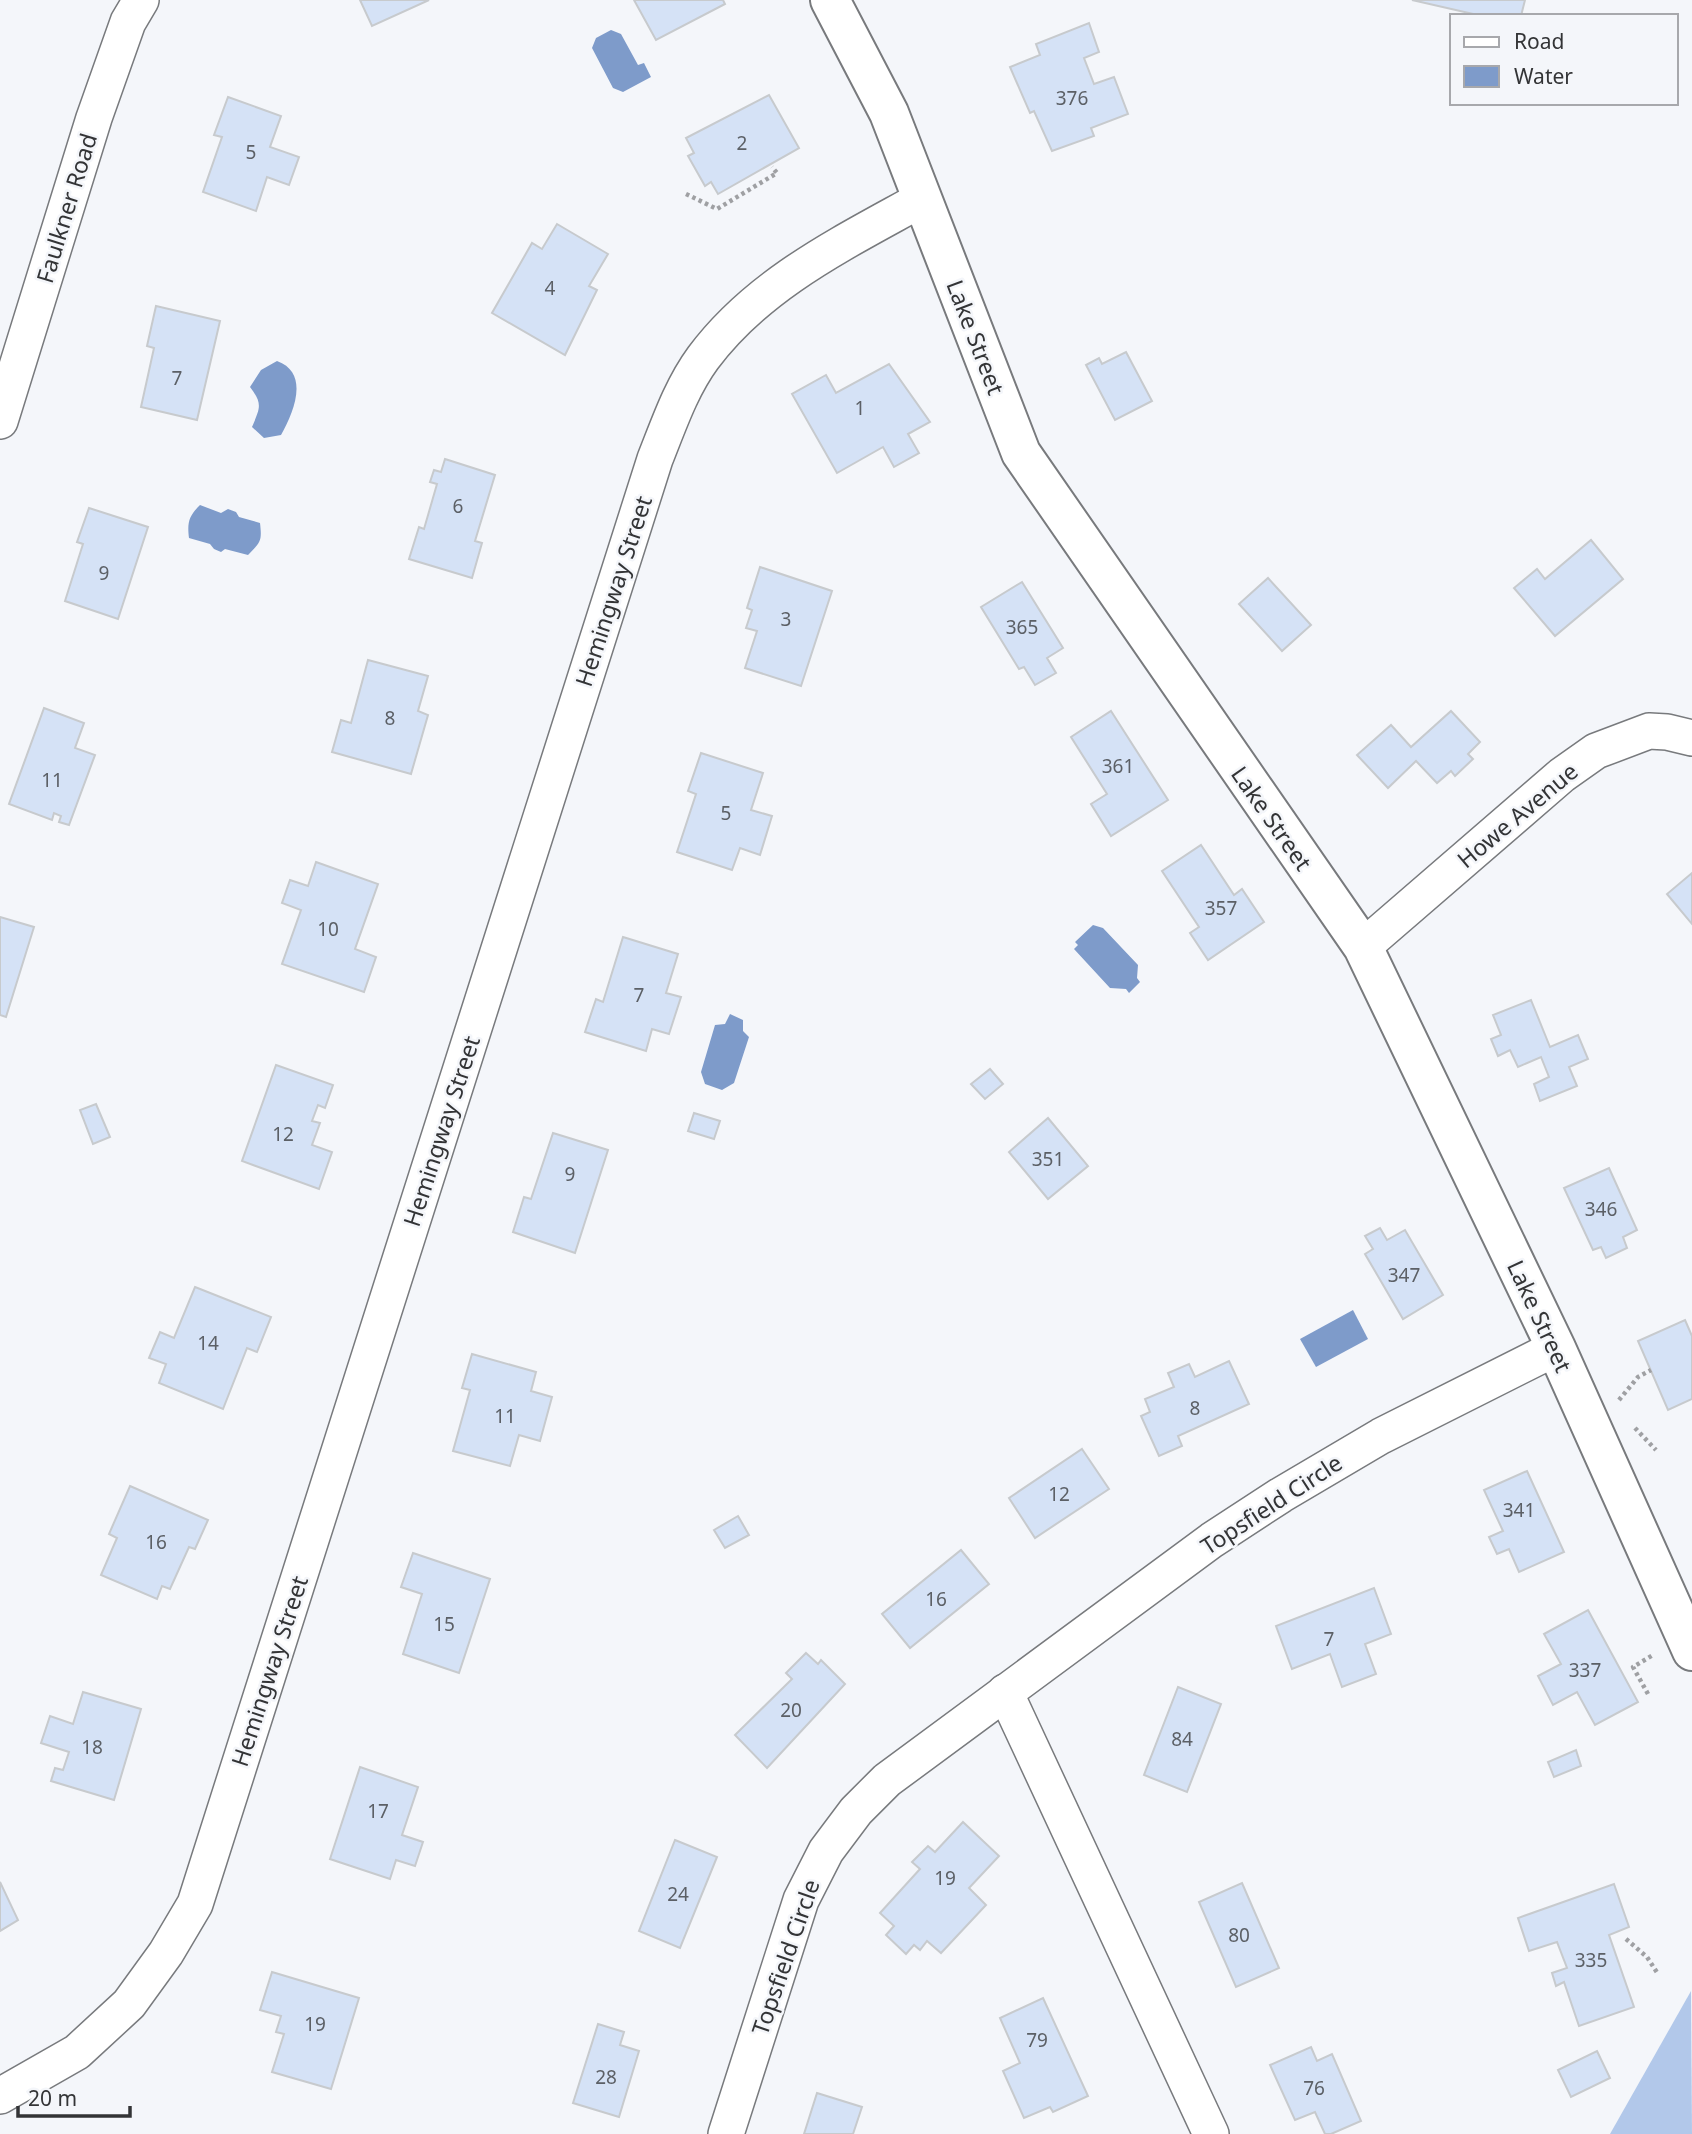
<svg xmlns="http://www.w3.org/2000/svg" width="1692" height="2134" font-family="'Noto Sans',sans-serif">
  <style>
    .green { fill: #b2c8ea }
    .water { fill: #7e9bca }
    .building { fill: #d5e2f6; stroke: #c7cacd; stroke-width: 2 }
    .lines { fill: none; stroke-linecap: round; stroke-linejoin: round }
    .street-casing { stroke: #787a7d; stroke-width: 38 }
    .secondary-casing { stroke: #787a7d; stroke-width: 42 }
    .path { stroke: #9fa0a3; stroke-width: 4.5; stroke-dasharray: 3.5 3.5; stroke-linecap: butt }
    .street { stroke: #fff; stroke-width: 35 }
    .secondary { stroke: #fff; stroke-width: 38 }
    .labels { text-anchor: middle; dominant-baseline: central; stroke-width: 5; stroke-linejoin: round; paint-order: stroke }
    .number-label { font-size: 19px; fill: #5c6066 }
    .street-label { font-size: 23px; fill: #333436; stroke: #f4f6fa }
  </style>
  <rect width="100%" height="100%" fill="#f4f6fa"/>
  <path class="green" d="M1691,1991L1692,2134H1610Z"/>
  <g class="water">
    <path d="M611,30L621,34L638,65L644,63L651,77L623,92L613,88L592,48L596,38Z"/>
    <path d="M277,361C310,373 294,412 281,435L264,438L252,427C260,408 263,404 250,387L261,370Z"/>
    <path d="M200,505L221,513L228,509L236,512L239,517L260,523C262,541 261,542 248,555L225,549L221,552L214,549L210,544L189,538C187,522 189,516 200,505Z"/>
    <path d="M1093,925L1103,928L1138,965L1137,978L1140,982L1129,993L1126,989L1110,988L1074,949L1078,945L1075,942Z"/>
    <path d="M730,1014L743,1020V1031L749,1037L734,1083L722,1090L705,1084L701,1072L715,1025L725,1024Z"/>
    <path d="M1353,1310L1368,1339L1316,1367L1300,1339Z"/>
  </g>
  <g class="building">
    <path d="M360,0H429L372,26Z"/>
    <path d="M634,0H723L725,4L656,40Z"/>
    <path d="M1412,0H1525L1521,16H1482Z"/>
    <path d="M1089,23L1099,52L1084,58L1094,84L1114,77L1128,114L1091,128L1094,136L1052,151L1034,111L1030,113L1010,67L1040,55L1036,44Z"/>
    <path d="M769,95L799,148L718,194L711,182L705,186L688,156L694,153L686,138Z"/>
    <path d="M228,97L281,116L270,147L299,157L289,185L267,177L256,211L203,192L222,137L214,135Z"/>
    <path d="M557,224L608,254L589,286L597,290L565,355L492,313L532,243L542,249Z"/>
    <path d="M156,306L220,321L197,420L141,407L154,348L147,346Z"/>
    <path d="M1126,352L1152,401L1115,420L1086,365L1099,358L1102,364Z"/>
    <path d="M889,364L930,422L908,434L919,453L894,467L883,447L837,473L792,394L826,375L836,393Z"/>
    <path d="M445,459L495,475L475,541L482,543L472,578L409,559L419,527L424,529L437,484L430,482L434,470L441,472Z"/>
    <path d="M89,508L148,527L118,619L65,601L83,544L77,542Z"/>
    <path d="M1591,540L1623,579L1555,636L1514,588L1537,569L1545,579Z"/>
    <path d="M760,567L832,591L801,686L745,668L757,631L746,628L752,610L747,608Z"/>
    <path d="M1268,578L1311,625L1282,651L1239,604Z"/>
    <path d="M1022,582L1063,648L1047,658L1056,673L1035,685L1024,667L1019,669L981,607Z"/>
    <path d="M368,660L428,676L418,711L428,715L411,774L332,752L341,720L351,723Z"/>
    <path d="M44,708L84,723L75,748L95,755L69,825L59,822L61,816L54,813L52,820L9,804Z"/>
    <path d="M1111,711L1168,800L1111,836L1091,804L1107,794L1071,737Z"/>
    <path d="M1451,711L1480,742L1468,754L1473,759L1455,776L1451,771L1437,783L1416,761L1388,788L1357,755L1391,725L1411,747Z"/>
    <path d="M701,753L763,773L751,810L772,816L760,855L740,848L732,870L677,852L696,794L688,791Z"/>
    <path d="M1201,845L1234,895L1242,889L1264,922L1208,960L1190,933L1199,927L1162,871Z"/>
    <path d="M316,862L378,884L355,949L376,957L364,992L282,964L301,910L282,903L290,880L308,886Z"/>
    <path d="M1692,873V924L1667,894Z"/>
    <path d="M0,917L34,927L6,1017L0,1015Z"/>
    <path d="M623,937L678,954L666,993L681,997L669,1034L652,1029L646,1051L585,1032L596,999L603,1002Z"/>
    <path d="M1531,1000L1550,1047L1578,1035L1588,1059L1569,1067L1577,1086L1540,1101L1534,1084L1549,1077L1541,1057L1518,1067L1510,1050L1498,1056L1491,1039L1501,1035L1493,1015Z"/>
    <path d="M276,1065L333,1085L325,1108L318,1105L312,1121L320,1123L312,1145L332,1152L319,1189L242,1161Z"/>
    <path d="M990,1069L1003,1084L985,1099L971,1084Z"/>
    <path d="M96,1104L110,1137L93,1144L80,1110Z"/>
    <path d="M694,1113L720,1121L714,1139L688,1131Z"/>
    <path d="M1048,1118L1088,1166L1048,1199L1009,1152Z"/>
    <path d="M553,1133L608,1150L575,1253L513,1232L524,1197L531,1199Z"/>
    <path d="M1609,1168L1637,1230L1623,1237L1627,1248L1606,1258L1601,1247L1593,1250L1564,1188Z"/>
    <path d="M1380,1228L1387,1240L1405,1230L1443,1295L1403,1319L1365,1254L1373,1249L1365,1236Z"/>
    <path d="M195,1287L271,1317L257,1352L247,1348L223,1409L159,1383L166,1364L149,1358L160,1332L174,1338Z"/>
    <path d="M1685,1320L1692,1336V1399L1668,1410L1638,1341Z"/>
    <path d="M472,1354L536,1372L531,1391L552,1397L540,1441L519,1435L510,1466L453,1451L470,1390L462,1388Z"/>
    <path d="M1229,1361L1249,1404L1178,1436L1182,1446L1159,1456L1141,1416L1150,1412L1145,1399L1174,1387L1168,1373L1189,1364L1195,1377Z"/>
    <path d="M1082,1449L1109,1489L1035,1538L1009,1498Z"/>
    <path d="M1527,1471L1564,1552L1519,1572L1509,1549L1497,1554L1489,1537L1503,1531L1484,1490Z"/>
    <path d="M130,1486L208,1520L195,1549L189,1547L170,1589L162,1586L157,1599L101,1575L117,1538L109,1534Z"/>
    <path d="M738,1516L749,1535L725,1548L714,1530Z"/>
    <path d="M961,1550L989,1584L910,1648L882,1614Z"/>
    <path d="M413,1553L490,1579L459,1673L403,1654L422,1594L401,1587Z"/>
    <path d="M1374,1588L1391,1634L1365,1644L1376,1674L1342,1687L1330,1654L1292,1669L1276,1626Z"/>
    <path d="M1588,1610L1638,1702L1595,1725L1577,1692L1553,1705L1538,1676L1561,1664L1544,1634Z"/>
    <path d="M806,1653L818,1664L821,1660L845,1684L767,1768L735,1735L792,1679L786,1673Z"/>
    <path d="M1178,1687L1221,1704L1187,1792L1144,1775Z"/>
    <path d="M83,1692L141,1709L114,1800L51,1781L55,1768L63,1770L69,1752L41,1743L50,1716L73,1724Z"/>
    <path d="M1576,1750L1581,1766L1554,1777L1548,1762Z"/>
    <path d="M360,1767L418,1787L402,1835L423,1842L415,1866L396,1860L390,1879L330,1859Z"/>
    <path d="M963,1822L999,1856L969,1888L986,1905L941,1953L927,1941L920,1950L914,1945L906,1954L886,1935L894,1926L880,1913L920,1869L912,1862L928,1846L935,1852Z"/>
    <path d="M675,1840L717,1857L680,1948L639,1931Z"/>
    <path d="M0,1882L18,1920L0,1931Z"/>
    <path d="M1242,1883L1279,1968L1236,1987L1199,1902Z"/>
    <path d="M1614,1884L1629,1927L1609,1935L1634,2007L1579,2026L1564,1982L1556,1986L1552,1973L1567,1968L1557,1942L1529,1951L1518,1918Z"/>
    <path d="M272,1972L359,1998L331,2089L272,2072L284,2034L276,2032L281,2016L260,2010Z"/>
    <path d="M1043,1998L1088,2096L1053,2112L1050,2107L1024,2118L1003,2071L1020,2063L1000,2018Z"/>
    <path d="M598,2024L624,2032L620,2045L639,2051L619,2117L573,2103Z"/>
    <path d="M1311,2047L1317,2061L1332,2054L1361,2121L1331,2134H1325L1315,2112L1295,2120L1270,2065Z"/>
    <path d="M1597,2051L1610,2078L1571,2097L1558,2070Z"/>
    <path d="M817,2093L862,2107L853,2134H804Z"/>
  </g>
  <g class="lines">
    <g class="street-casing">
      <g id="street">
        <path d="M0,421L94,118L128,22L141,0"/>
        <path d="M1363,947L1562,775L1596,751L1649,731L1667,732L1692,738"/>
        <path d="M1005,1692L1211,2134"/>
        <path d="M0,2096L77,2052L129,2004L166,1953L195,1904L655,459C669,424 681,388 703,358C759,283 843,243 922,199"/>
        <path d="M726,2134L801,1900L826,1851L856,1811L887,1780L1212,1540L1281,1495L1381,1436L1556,1348"/>
      </g>
    </g>
    <g class="secondary-casing">
      <path id="secondary" d="M830,0L889,113L1021,453L1363,947L1556,1348L1692,1651"/>
    </g>
    <g class="path">
      <path d="M686,194L717,209L777,173L772,167"/>
      <path d="M1619,1400L1638,1377L1651,1370"/>
      <path d="M1635,1428L1656,1450"/>
      <path d="M1648,1694L1633,1667L1653,1655"/>
      <path d="M1626,1939L1647,1957L1658,1974"/>
    </g>
    <use href="#street" class="street"/>
    <use href="#secondary" class="secondary"/>
  </g>
  <g class="labels">
    <g class="number-label">
      <text x="1072" y="98">376</text>
      <text x="742" y="143">2</text>
      <text x="251" y="152">5</text>
      <text x="550" y="288">4</text>
      <text x="177" y="378">7</text>
      <text x="860" y="408">1</text>
      <text x="458" y="506">6</text>
      <text x="104" y="573">9</text>
      <text x="786" y="619">3</text>
      <text x="1022" y="627">365</text>
      <text x="390" y="718">8</text>
      <text x="1118" y="766">361</text>
      <text x="52" y="780">11</text>
      <text x="726" y="813">5</text>
      <text x="1221" y="908">357</text>
      <text x="328" y="929">10</text>
      <text x="639" y="995">7</text>
      <text x="283" y="1134">12</text>
      <text x="1048" y="1159">351</text>
      <text x="570" y="1174">9</text>
      <text x="1601" y="1209">346</text>
      <text x="1404" y="1275">347</text>
      <text x="208" y="1343">14</text>
      <text x="1195" y="1408">8</text>
      <text x="505" y="1416">11</text>
      <text x="1059" y="1494">12</text>
      <text x="1519" y="1510">341</text>
      <text x="156" y="1542">16</text>
      <text x="936" y="1599">16</text>
      <text x="444" y="1624">15</text>
      <text x="1329" y="1639">7</text>
      <text x="1585" y="1670">337</text>
      <text x="791" y="1710">20</text>
      <text x="1182" y="1739">84</text>
      <text x="92" y="1747">18</text>
      <text x="378" y="1811">17</text>
      <text x="945" y="1878">19</text>
      <text x="678" y="1894">24</text>
      <text x="1239" y="1935">80</text>
      <text x="1591" y="1960">335</text>
      <text x="315" y="2024">19</text>
      <text x="1037" y="2040">79</text>
      <text x="606" y="2077">28</text>
      <text x="1314" y="2088">76</text>
    </g>
    <g class="street-label">
      <text transform="translate(66 208) rotate(-73)">Faulkner Road</text>
      <text transform="translate(976 337) rotate(69)">Lake Street</text>
      <text transform="translate(613 591) rotate(-72)">Hemingway Street</text>
      <text transform="translate(1517 815) rotate(-40)">Howe Avenue</text>
      <text transform="translate(1272 818) rotate(55)">Lake Street</text>
      <text transform="translate(441 1131) rotate(-72)">Hemingway Street</text>
      <text transform="translate(1540 1316) rotate(65)">Lake Street</text>
      <text transform="translate(1271 1504) rotate(-33)">Topsfield Circle</text>
      <text transform="translate(269 1671) rotate(-72)">Hemingway Street</text>
      <text transform="translate(785 1957) rotate(-71)">Topsfield Circle</text>
    </g>
  </g>
  <rect x="1450" y="14" width="228" height="91" fill="#f4f6fa" stroke="#a7a8ac" stroke-width="2"/>
  <rect x="1464" y="37" width="35" height="10" fill="#ffffff" stroke="#a7a8ac" stroke-width="2"/>
  <text x="1514" y="49" font-size="21" fill="#333436">Road</text>
  <rect x="1464" y="66" width="35" height="21" fill="#7e9bca" stroke="#a7a8ac" stroke-width="2"/>
  <text x="1514" y="84" font-size="21" fill="#333436">Water</text>
  <path d="M18 2106v10h112v-10" fill="none" stroke="#333436" stroke-width="3.5"/>
  <text x="28" y="2106" font-size="21" fill="#333436" stroke="#f4f6fa" stroke-width="5" paint-order="stroke">20 m</text>
</svg>
